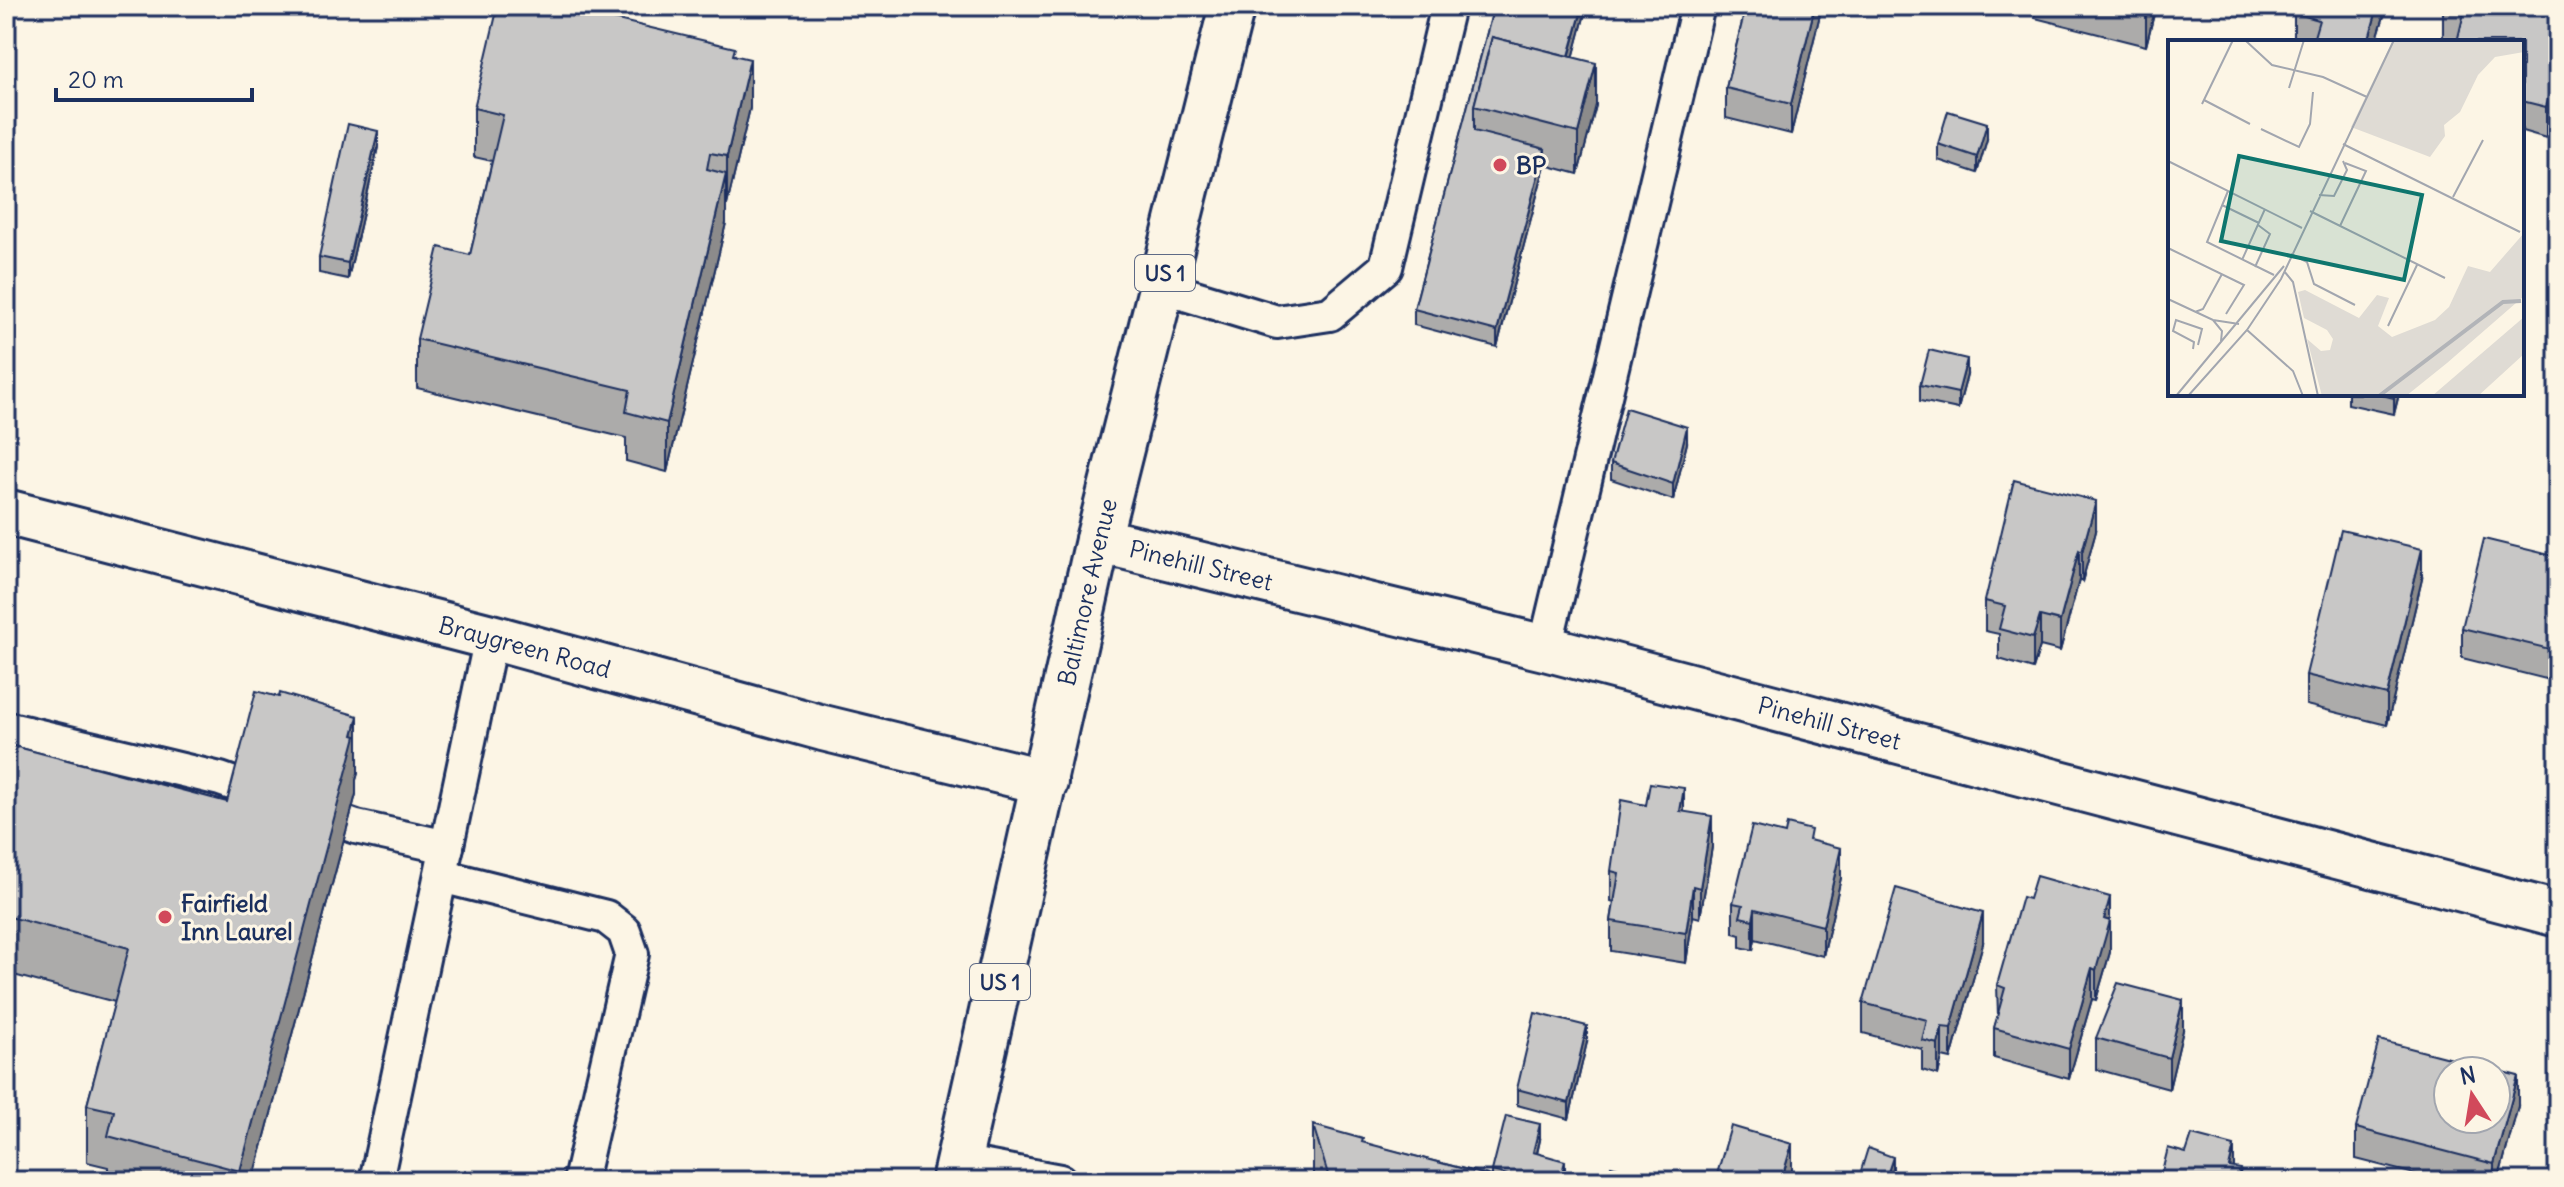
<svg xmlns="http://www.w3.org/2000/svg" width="2564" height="1187" font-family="Delius,sans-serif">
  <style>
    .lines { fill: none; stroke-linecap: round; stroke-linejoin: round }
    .lane-casing { stroke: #1b2f5e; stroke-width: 38 }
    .street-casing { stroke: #1b2f5e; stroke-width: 50 }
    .primary-casing { stroke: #1b2f5e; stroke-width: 50 }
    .lane { stroke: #fcf5e5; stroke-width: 32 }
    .street { stroke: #fcf5e5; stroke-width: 44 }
    .primary { stroke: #fcf5e5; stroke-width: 44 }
    .wall { fill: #acabaa; stroke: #1b2f5e; stroke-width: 2 }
    .shaded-wall { fill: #8c8b8b; stroke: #1b2f5e; stroke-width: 2 }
    .building { fill: #c8c7c6; stroke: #1b2f5e; stroke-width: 2; fill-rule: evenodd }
    .poi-dot { fill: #d1495b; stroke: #fcf5e5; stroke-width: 3 }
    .labels { text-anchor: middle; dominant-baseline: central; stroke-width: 6; stroke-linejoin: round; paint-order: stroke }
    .shield { fill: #fcf5e5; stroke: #5e6a86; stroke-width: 2 }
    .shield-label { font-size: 22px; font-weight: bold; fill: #1b2f5e }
    .poi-label { font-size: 24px; font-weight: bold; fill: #1b2f5e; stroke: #fcf5e5; text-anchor: start }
    .street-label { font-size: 24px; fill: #1b2f5e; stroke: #fcf5e5 }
    .inset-river { fill: none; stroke: #b2b4b8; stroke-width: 4 }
    .inset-road { fill: none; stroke: #a2a6af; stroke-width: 2 }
    .view { fill: #0f766e; fill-opacity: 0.15; stroke: #0f766e; stroke-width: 4 }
    .inset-edge { fill: none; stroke: #1b2f5e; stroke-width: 4 }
  </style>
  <rect width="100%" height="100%" fill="#fcf5e5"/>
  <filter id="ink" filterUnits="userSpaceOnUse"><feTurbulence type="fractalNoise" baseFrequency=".0125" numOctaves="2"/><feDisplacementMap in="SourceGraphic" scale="16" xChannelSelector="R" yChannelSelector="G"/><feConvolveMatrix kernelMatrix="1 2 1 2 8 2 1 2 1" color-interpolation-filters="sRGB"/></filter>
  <g filter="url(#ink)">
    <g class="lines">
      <g class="lane-casing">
        <g id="lane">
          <path d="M1162,287L1277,322L1330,314L1386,267L1448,6"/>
          <path d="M1545,648L1698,6"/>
          <path d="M6,728L220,779L356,827L447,847"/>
          <path d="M441,876L606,917L624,931L632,954L580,1181"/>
          <path d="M959,1162L1060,1181"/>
          <path d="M376,1181L491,637"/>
        </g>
      </g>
      <g class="street-casing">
        <g id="street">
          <path id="s1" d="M6,512L491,637L823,728L1045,782"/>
          <path id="s2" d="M1098,540L1545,648L2558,914"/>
        </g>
      </g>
      <g class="primary-casing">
        <g id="primary">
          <path id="s3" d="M954,1181L1098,540L1232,6"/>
        </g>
      </g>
      <use href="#lane" class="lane"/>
      <use href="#street" class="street"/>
      <use href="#primary" class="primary"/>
    </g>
    <g class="wall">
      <path d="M1494,6H1587L1573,58L1596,105L1578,174L1545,165L1497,347L1414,325V309Z"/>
      <path d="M1746,6H1822L1791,134L1726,118V88Z"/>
      <path d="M2035,6H2156L2146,46L2035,18Z"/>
      <path d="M2387,6L2376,42H2294V13Z"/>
      <path d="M2443,6H2558V92L2546,138L2522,131V42L2457,41L2443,38Z"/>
      <path d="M735,55L750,108L727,205H726V223L667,472L626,461V438L417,388V339L470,255L492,161L474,157V108Z"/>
      <path d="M1987,139L1977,173L1938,160V144Z"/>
      <path d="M378,147L348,279L319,273V257Z"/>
      <path d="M1967,375L1958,409L1920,401V385Z"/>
      <path d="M2348,394H2399L2394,414L2348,404Z"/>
      <path d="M1687,443L1673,500L1611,479V463Z"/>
      <path d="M2096,531L2082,582L2079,580L2060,651L2040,646L2033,669L1999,659V634L1985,631V601Z"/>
      <path d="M2558,557V682L2462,658V628Z"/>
      <path d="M2422,579L2387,725L2306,705V675Z"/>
      <path d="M279,697L358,773L356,780V794L253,1181H108V1167L87,1162V1105L115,1002L6,973V744L227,802Z"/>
      <path d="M1684,812L1712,847L1700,918L1693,916L1686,963L1611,951V921L1614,902L1611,901V871Z"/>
      <path d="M1811,841L1841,878L1823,956L1755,939L1753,950L1740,947V935L1733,933V903Z"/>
      <path d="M2110,897V952L2096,1000L2092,999L2069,1079L1994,1058V1028L1998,1016L1997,985L2029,899Z"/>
      <path d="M1983,943L1951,1059L1942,1057L1938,1075L1922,1070V1049L1863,1033V1003Z"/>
      <path d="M2183,1030L2169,1089L2096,1069V1038Z"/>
      <path d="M1587,1042L1569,1119L1517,1105V1089Z"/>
      <path d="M2518,1106L2498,1181H2442L2356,1159V1128Z"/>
      <path d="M1313,1125L1363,1143L1492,1176V1171L1540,1140L1537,1154L1565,1177L1564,1181H1316L1313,1174Z"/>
      <path d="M1893,1173L1890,1181H1860V1174Z"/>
    </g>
    <g class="shaded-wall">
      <path d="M1583,6H1587L1563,96V80Z"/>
      <path d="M1815,6H1822L1791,134V104Z"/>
      <path d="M2148,6H2156L2146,46V16Z"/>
      <path d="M2378,6H2387L2376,42H2368Z"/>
      <path d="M750,59V108L727,205V156Z"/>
      <path d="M2558,62V92L2546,138V107Z"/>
      <path d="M1596,63V105L1578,174V133Z"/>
      <path d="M1987,123V139L1977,173V157Z"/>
      <path d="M378,131V147L348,279V263Z"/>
      <path d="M1545,149V165L1497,347V331Z"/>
      <path d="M726,174V223L667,472V423Z"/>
      <path d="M1967,359V375L1958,409V393Z"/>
      <path d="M2395,394H2399L2394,414V398Z"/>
      <path d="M1687,427V443L1673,500V484Z"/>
      <path d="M2096,501V531L2082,582V552Z"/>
      <path d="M2422,549V579L2387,725V695Z"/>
      <path d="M2079,550V580L2060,651V621Z"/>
      <path d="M2040,616V646L2033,669V638Z"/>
      <path d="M358,716V773L356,780V794L253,1181H240V1171Z"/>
      <path d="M1684,788V818L1680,811Z"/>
      <path d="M1712,816V847L1700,918V888Z"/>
      <path d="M1841,848V878L1823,956V926Z"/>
      <path d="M1693,886V916L1686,963V933Z"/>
      <path d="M2110,897V952L2096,1000V970L2104,919Z"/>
      <path d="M1755,909V939L1753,950V920Z"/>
      <path d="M1983,913V943L1951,1059V1028Z"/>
      <path d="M2092,968V999L2069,1079V1049Z"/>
      <path d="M2183,1000V1030L2169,1089V1058Z"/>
      <path d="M1587,1026V1042L1569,1119V1103Z"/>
      <path d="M1942,1027V1057L1938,1075V1044Z"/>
      <path d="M2518,1076V1106L2498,1181H2494V1164Z"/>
      <path d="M1540,1124V1140L1533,1169V1152Z"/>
      <path d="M1792,1144V1174L1790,1181H1781Z"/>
      <path d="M2234,1146V1176L2229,1167Z"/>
      <path d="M1893,1157V1173L1890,1181H1885Z"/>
      <path d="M1565,1161V1177L1564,1181H1560Z"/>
    </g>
    <g class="building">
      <path d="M498,6H559L735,48L733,55L750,59L727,156L710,153L707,169L726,174L667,423L626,412L630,390L417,339L439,247L470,255L503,115L474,108Z"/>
      <path d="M1494,6H1583L1569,56L1492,37L1474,106V131L1545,149L1497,331L1414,309Z"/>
      <path d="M1746,6H1815L1791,104L1726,88Z"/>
      <path d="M2106,6H2148L2146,16Z"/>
      <path d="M2297,6H2378L2368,42H2332L2314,37L2319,20L2294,13Z"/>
      <path d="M2443,6H2558V62L2546,107L2522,101V42H2457L2464,13L2443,7Z"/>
      <path d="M1492,37L1596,63L1578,133L1474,106Z"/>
      <path d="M1948,111L1987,123L1977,157L1938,144Z"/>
      <path d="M348,124L378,131L348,263L319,257Z"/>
      <path d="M1929,350L1967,359L1958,393L1920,385Z"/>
      <path d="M2378,394H2395L2394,398Z"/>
      <path d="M1626,408L1687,427L1673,484L1611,463Z"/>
      <path d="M2014,480L2096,501L2082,552L2079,550L2060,621L2040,616L2033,638L1999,629L2005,606L1985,601Z"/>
      <path d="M2341,530L2422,549L2387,695L2306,675Z"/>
      <path d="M2484,539L2558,557V651L2462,628Z"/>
      <path d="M256,691L279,697L280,693L358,716L353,735L356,736L240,1171L108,1136L114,1111L87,1105L129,948L6,916V744L227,802Z"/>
      <path d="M1650,783L1684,788L1680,811L1712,816L1700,888L1693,886L1686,933L1611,921L1619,873L1611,871L1621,800L1646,805Z"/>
      <path d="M1787,824L1811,830L1809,840L1841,848L1823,926L1755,909L1753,920L1740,917L1743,905L1733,903L1752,826L1785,834Z"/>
      <path d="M2036,876L2110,897L2104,919L2110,921L2096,970L2092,968L2069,1049L1994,1028L2005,988L1997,985L2022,897L2029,899Z"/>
      <path d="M1896,888L1983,913L1951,1028L1942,1027L1938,1044L1922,1040L1927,1020L1863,1003Z"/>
      <path d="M2118,983L2183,1000L2169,1058L2096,1038Z"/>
      <path d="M1535,1013L1587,1026L1569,1103L1517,1089Z"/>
      <path d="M2379,1040L2518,1076L2494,1164L2356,1128ZM2448,1071H2496V1119H2448Z"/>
      <path d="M1506,1116L1540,1124L1533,1152L1565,1161L1560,1181H1531L1492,1171Z"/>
      <path d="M1313,1125L1363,1139L1362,1142L1509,1181H1330Z"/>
      <path d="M1731,1126L1792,1144L1781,1181H1715Z"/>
      <path d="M2192,1135L2234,1146L2229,1167L2241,1169L2238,1181H2128L2130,1172L2160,1180L2168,1148L2186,1153Z"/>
      <path d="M1868,1148L1893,1157L1885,1181L1860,1174Z"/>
      <path d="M1611,1166L1637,1173L1635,1181H1607Z"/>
    </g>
  </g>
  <g class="poi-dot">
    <circle cx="1500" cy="165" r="8"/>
    <circle cx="165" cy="917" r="8"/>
  </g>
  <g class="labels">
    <g class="shield">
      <rect x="1135" y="255" width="60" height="36" rx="6"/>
      <rect x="970" y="964" width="60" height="36" rx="6"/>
    </g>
    <g class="shield-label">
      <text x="1165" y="273">US 1</text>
      <text x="1000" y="982">US 1</text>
    </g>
    <g class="poi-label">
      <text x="1516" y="165">BP</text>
      <text x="181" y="903">Fairfield<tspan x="181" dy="28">Inn Laurel</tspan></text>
    </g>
    <g class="street-label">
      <text stroke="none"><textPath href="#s2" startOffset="106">Pinehill Street</textPath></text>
      <text stroke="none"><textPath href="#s3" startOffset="604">Baltimore Avenue</textPath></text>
      <text stroke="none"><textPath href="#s1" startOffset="536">Braygreen Road</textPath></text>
      <text stroke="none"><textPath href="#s2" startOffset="754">Pinehill Street</textPath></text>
    </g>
  </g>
  <g transform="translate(2168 40)">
    <rect width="356" height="356" fill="#fcf5e5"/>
    <path d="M225,0H356V12L327,17L310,35L292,72L276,85L277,96L262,117L183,87ZM356,193V256L279,323L238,356H154L139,299L153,311L162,310L165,299L159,290L136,278L130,252L137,250L191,278L209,255L221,258L210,286L224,297L267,280L281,267L300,226L322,232ZM356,277V314L310,356H264Z" fill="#dfdbd4"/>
    <path class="inset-river" d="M211,356L335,262L353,261"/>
    <path class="inset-road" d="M78,1L104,25L155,37L199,57M121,48L136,0M36,60L82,84M34,64L65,0M93,89L131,107L142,84L145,52M175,104L352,192M0,121L134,188M60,151L39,202L106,235M151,155L166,156L179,130L175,121M285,157L315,100M54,165L91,183M142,171L277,238M172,186L198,131L177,123M0,208L76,245L58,274M123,214L139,222L146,244L187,265M74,220L97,169M87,227L102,194L90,185M116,231L125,242L150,356M0,259L45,280L71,284M27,272L35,269L54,234M45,280L54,291L53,301M220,286L249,225M79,290L125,331L135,356M25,309L26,302L5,291L8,280L34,289L30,305M8,356L116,226M20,356L79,290L113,239L226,0"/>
    <path class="view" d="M71,116L254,155L236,240L53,201Z"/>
    <rect width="356" height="356" class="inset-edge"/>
  </g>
  <rect width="2564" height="1187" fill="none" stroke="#fcf5e5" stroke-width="32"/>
  <rect x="16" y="16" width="2532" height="1155" fill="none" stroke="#1b2f5e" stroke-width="3" filter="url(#ink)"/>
  <g transform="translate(2472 1095) rotate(348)"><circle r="38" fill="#fcf5e5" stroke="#a2a6af" stroke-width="2"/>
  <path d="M0-6L14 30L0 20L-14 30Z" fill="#d1495b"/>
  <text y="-12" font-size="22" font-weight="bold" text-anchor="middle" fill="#1b2f5e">N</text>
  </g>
  <path d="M56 88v12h196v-12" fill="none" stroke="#1b2f5e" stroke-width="4"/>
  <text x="68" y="88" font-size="24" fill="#1b2f5e" stroke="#fcf5e5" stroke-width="6" paint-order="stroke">20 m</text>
</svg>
